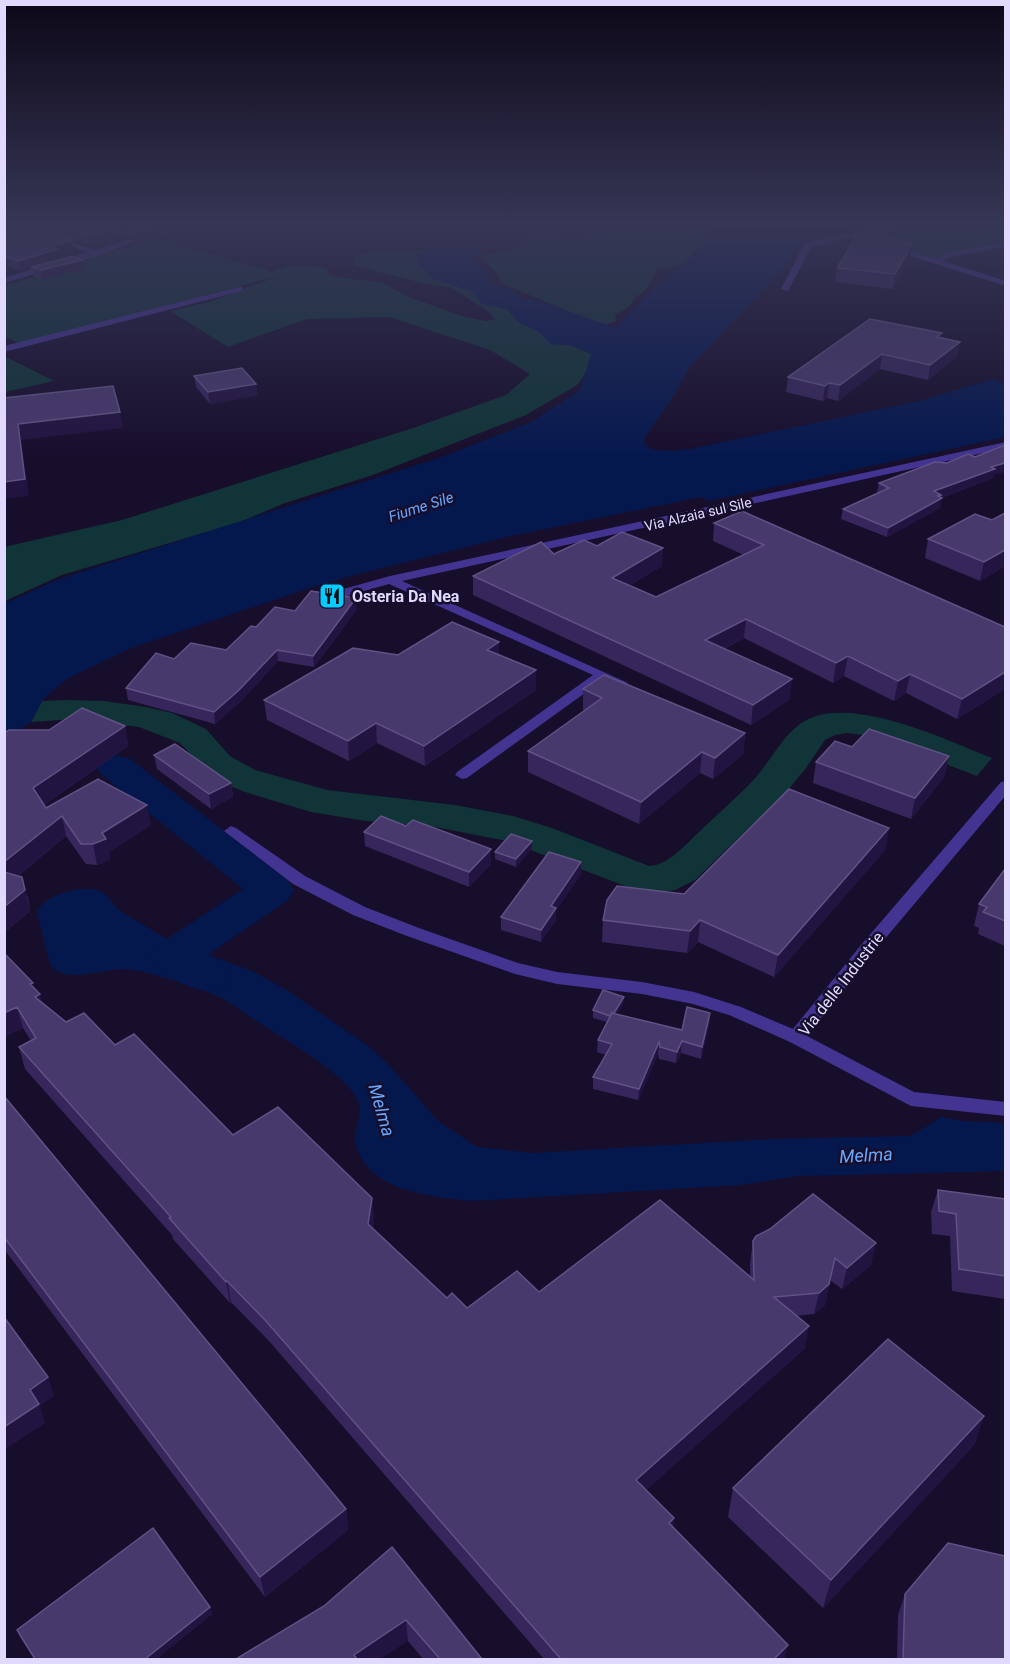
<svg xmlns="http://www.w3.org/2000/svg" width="1010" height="1664" font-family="Roboto,sans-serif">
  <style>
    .green { fill: #103437 }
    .water { fill: #05184e }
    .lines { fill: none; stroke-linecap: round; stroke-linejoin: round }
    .river { fill: #05184e; fill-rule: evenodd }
    .minor { fill: #423490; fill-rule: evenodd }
    .wall { fill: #36265b }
    .shaded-wall { fill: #221441 }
    .building { fill: #48396d; stroke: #605284; stroke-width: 1.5 }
    .labels { text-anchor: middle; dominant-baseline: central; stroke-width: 5; stroke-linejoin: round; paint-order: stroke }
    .far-street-label { font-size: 14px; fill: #e2d9ff; stroke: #170e2c }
    .far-water-label { font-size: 15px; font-style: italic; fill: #67a8ff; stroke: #170e2c }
    .poi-label { font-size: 16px; font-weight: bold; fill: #e2d9ff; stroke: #170e2c; text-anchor: start }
    .street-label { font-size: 16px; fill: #e2d9ff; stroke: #170e2c }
    .water-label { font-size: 18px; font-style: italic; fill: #67a8ff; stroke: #170e2c }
  </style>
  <rect width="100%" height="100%" fill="#170e2c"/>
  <g class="green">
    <path d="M609,225H718L713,242L699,249L684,265L657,269C650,281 649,291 635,297L630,306L615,315L616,321L607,324H599L501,283L497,274L480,256L516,248L527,241L522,236L528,235C553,233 590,247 609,225Z"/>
    <path d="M892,225H1005V248L937,260L849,232Z"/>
    <path d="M157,238L272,272L292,265H302L319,267L326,269L330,275L337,277L383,283L406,296L465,317L486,321L495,319L489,312L450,287L421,283L354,265L353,259L365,253L431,250L428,259L599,343L590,367L577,385L526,415L373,475L285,503L240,522L62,575L5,601L4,547L122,520L413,428L506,395L530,374L490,350L389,317L307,319L228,347L170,311L209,302L282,275L20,344L5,336V285L75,266L72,264Z"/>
    <path d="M5,357L8,358L54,381L5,392Z"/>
    <path d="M69,700L104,701L146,707L172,713L206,729L230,756L255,770L327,790L455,805L513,816L552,828L649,866C667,866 684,846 697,834C716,815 738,797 756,777C771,760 782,737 800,724C846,691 945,740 992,758L977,776L873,736L847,733L835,735L825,740L806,768L787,791L695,880L675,890L663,892L633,889L507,841L430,826L366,821L311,812L245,792L217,781L180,743L139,727L74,719L31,722L42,701Z"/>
  </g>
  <g class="water">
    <path d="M691,225H892L802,239L779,273L689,368L671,400L645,437L644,443C654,455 675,450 690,449L919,401L993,379L1005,384V437L709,501L701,497L511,536L355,575L316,586L131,648L67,679L44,698L31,722L5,737L4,604L56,580L442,457L531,422L580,390L591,354L572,346L551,344L539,332L518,322L507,309L482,304L471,291L433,279L419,265L415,255L437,246L475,244L479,252L470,259L481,268L490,283L514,291L519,299H533L616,328L655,287L706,243L699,238L714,230Z"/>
    <path d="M80,889H92L103,892L119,910L168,940L252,971L285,989L367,1045L388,1064L438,1121L477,1147L533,1153L774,1139L911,1136L941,1117L963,1121L1005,1123V1171L797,1176L740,1185L471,1201C433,1197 366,1191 356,1144C353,1129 365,1113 357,1099C341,1070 285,1040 257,1021C247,1015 237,1007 227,1001C208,990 144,969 123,969C100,969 64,985 50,964L37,912C45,897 64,892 80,889Z"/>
  </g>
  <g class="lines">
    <path class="river" d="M116,755L130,759L288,880L294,890L288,900L208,955L226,964L233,975L226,986C220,988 213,991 207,991C187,988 159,974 149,957L156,946L243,889L102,775L96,767L102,759Z"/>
    <g class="minor">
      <path d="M8,225H17L96,250L132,239L136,241L101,255L4,283V278L88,252Z"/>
      <path d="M907,225H923L862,236L936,259L947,253L1006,242V246L949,257L943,261L1006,281V286L859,240L850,238L811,247L788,291L781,289L805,243L828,237Z"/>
      <path d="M239,287H242V291L4,352V346Z"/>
      <path d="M1006,442V448L402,581L628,683L621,687L603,680L467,778L462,779L455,775L457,772L593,675L389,584L333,600L327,596L329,593L390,576Z"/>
      <path d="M1006,781V795L873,953L807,1036L914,1092L1006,1102V1116L911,1106L790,1042L729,1015L693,1004L642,994L557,984L515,974L407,936L353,915L293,884L224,831L231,826L236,828L305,876L365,907L419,928L518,963L557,972L642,982L694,992L741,1007L793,1029L861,945L1001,782Z"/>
    </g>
  </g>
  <g class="wall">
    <path d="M4,225H19L20,231L34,228L23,225H184L185,229L139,240L127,234L89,245L72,240L74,250L58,255V259L34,266L84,269L43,280L34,277L32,267L20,271L10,267L4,268Z"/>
    <path d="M912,244L910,258L893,289L835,282L837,268Z"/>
    <path d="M941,338L960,342L957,356L928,380L880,369L838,401L827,398L823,401L786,392L788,377Z"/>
    <path d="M194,376L258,395L210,404L196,387Z"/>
    <path d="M994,475L993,478L941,498L940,508L887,537L841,519L843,509L878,493L877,492L879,483Z"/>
    <path d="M1005,513V566L980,581L925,558L928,539L992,520Z"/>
    <path d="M714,523L1005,627V689L957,719L906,693L894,701L844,676L833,683L744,638L724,649L790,699L751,725L473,595V576L554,554L597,546L662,566L629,586L656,597L744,555L713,541Z"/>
    <path d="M357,609L314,667L278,661L240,702L215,724L128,700L126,688L174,659L226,650L256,627L295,611Z"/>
    <path d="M499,642V655L536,670V690L425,766L377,743L349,761L267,720L264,700L398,655Z"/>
    <path d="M583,689L745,733L743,754L713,779L700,773L639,824L528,772V751L585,710H583Z"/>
    <path d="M125,726L128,746L44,805L46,808L151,825L109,852L110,860L97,865L86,864L66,836L18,876L28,898L30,911L4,933V733Z"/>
    <path d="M852,747L949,756L944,777L911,819L813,783L816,762Z"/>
    <path d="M154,755L231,783L233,797L211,809L157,769Z"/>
    <path d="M406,826L491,849V864L469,887L365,846L364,832Z"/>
    <path d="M889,828L885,850L774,977L698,942L687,953L602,942L603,920Z"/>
    <path d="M532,848L516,867L495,859V852Z"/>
    <path d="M1005,869V946L978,934L979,928L974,926L979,904Z"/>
    <path d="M581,874L556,910V920L541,942L501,930V917Z"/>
    <path d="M4,953L34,988L43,1004L66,1022L115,1045L233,1135L372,1198L374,1220L373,1228L447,1298L467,1308L539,1292L750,1276V1262L753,1241L871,1265L842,1289L830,1280L825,1305L814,1314L796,1316L805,1348L646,1490L674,1518L673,1527L788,1645L784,1659H544L269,1341L231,1302L230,1303L173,1239L172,1235L25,1069L19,1047L31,1041L23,1028L4,1037Z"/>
    <path d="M623,1004L617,1014L682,1030L710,1013L709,1025L701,1059L681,1053L676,1063L659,1059L658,1054L638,1100L593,1089V1077L606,1055L597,1052L598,1040L607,1022L593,1018V1010Z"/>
    <path d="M4,1096L346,1509L348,1530L265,1597L4,1249Z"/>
    <path d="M938,1190L1005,1199V1299L952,1291L950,1236L932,1234L931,1212Z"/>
    <path d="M984,1416L974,1445L823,1608L728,1517L733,1488Z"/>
    <path d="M392,1547L482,1659H423L408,1641L324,1606Z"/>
    <path d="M905,1594L1005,1659H897L898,1615Z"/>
    <path d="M210,1607L212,1614L156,1659H34L20,1637L17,1630Z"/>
  </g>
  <g class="shaded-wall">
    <path d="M11,225H19L20,232L4,236V226Z"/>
    <path d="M125,225L127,234L89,245L87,236Z"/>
    <path d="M162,225H184L185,229L139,240L138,230Z"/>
    <path d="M72,240L74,250L58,255V259L20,271L18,261Z"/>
    <path d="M912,244L910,258L893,289L895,274Z"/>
    <path d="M8,257L10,267L4,268V258Z"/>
    <path d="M82,260L84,269L43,280L41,270Z"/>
    <path d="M960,342L957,356L928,380L930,365Z"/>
    <path d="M882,354L880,369L838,401L840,385Z"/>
    <path d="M829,383L827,398L823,401L825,386Z"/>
    <path d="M256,384L258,395L210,404L208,392Z"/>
    <path d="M120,412L123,428L21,440L29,496L4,499V482L18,424Z"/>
    <path d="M1005,463V472L994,475L993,478L940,498H942L940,508L887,537L888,528L934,491L991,467Z"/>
    <path d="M663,548L662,566L611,597L612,578Z"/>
    <path d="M1005,550V566L980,581L984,562Z"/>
    <path d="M356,598L357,609L314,667L313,656Z"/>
    <path d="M746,619L744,638L703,659L705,640Z"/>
    <path d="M499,642V662L487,650Z"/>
    <path d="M277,650L278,661L240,702L215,724L214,712Z"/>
    <path d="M848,656L844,676L833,683L836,663Z"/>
    <path d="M536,670V690L425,766L424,746Z"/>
    <path d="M1005,672V689L957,719L962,699Z"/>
    <path d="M910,674L906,693L894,701L898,681Z"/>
    <path d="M792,679L790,699L751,725L753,705Z"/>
    <path d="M376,723L377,743L349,761L348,741Z"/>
    <path d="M125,726L128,746L38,809L33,788Z"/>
    <path d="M745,733L743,754L713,779L715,758Z"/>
    <path d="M702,752L700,773L639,824L641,802Z"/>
    <path d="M949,756L944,777L911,819L915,798Z"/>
    <path d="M231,783L233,797L211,809L209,794Z"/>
    <path d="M147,805L151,825L109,852L110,860L97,865L93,844L102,833Z"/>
    <path d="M62,816L66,836L4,887V862Z"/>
    <path d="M889,828L885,850L774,977L778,955Z"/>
    <path d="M532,841V848L516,867V859Z"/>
    <path d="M491,849V864L469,887V872Z"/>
    <path d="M581,862V874L556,910V920L541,942V930L551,906Z"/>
    <path d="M22,877L30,911L4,933V907Z"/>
    <path d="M700,920L698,942L687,953L690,931Z"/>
    <path d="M33,983L36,997L40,994L46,1015L36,1005L30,984Z"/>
    <path d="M624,997L623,1004L612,1024V1016Z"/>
    <path d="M17,1007L23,1028L4,1037V1013Z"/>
    <path d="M710,1013L709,1025L701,1059L702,1047Z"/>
    <path d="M682,1041L681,1053L676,1063L677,1052Z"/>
    <path d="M659,1042L658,1054L638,1100L639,1089Z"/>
    <path d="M372,1198L374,1220L370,1245L368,1224Z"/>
    <path d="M876,1243L871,1265L842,1289L847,1268Z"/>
    <path d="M227,1281L231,1302L230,1303L226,1282Z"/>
    <path d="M829,1284L825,1305L814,1314L819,1293Z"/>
    <path d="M809,1326L805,1348L634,1501L636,1480Z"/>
    <path d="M48,1377L54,1396L40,1406L45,1423L4,1450V1427L30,1390Z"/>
    <path d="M984,1416L974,1445L823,1608L831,1580Z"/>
    <path d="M346,1509L348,1530L265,1597L260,1577Z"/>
    <path d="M674,1518L671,1539L669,1523Z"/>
    <path d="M210,1607L212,1614L156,1659H145Z"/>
    <path d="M406,1620L408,1641L380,1659H355L354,1655Z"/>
    <path d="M788,1645L784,1659H774Z"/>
  </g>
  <g class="building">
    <path d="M52,225H162L138,230L125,225L87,236Z"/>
    <path d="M34,228L72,240L52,247L57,249L18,261L8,257L4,258V233Z"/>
    <path d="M866,230L912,244L895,274L837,268L859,232Z"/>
    <path d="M72,256L82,260L41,270L32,267Z"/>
    <path d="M870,319L942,333L937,337L960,342L930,365L882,354L840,385L829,383L825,386L788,377Z"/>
    <path d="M242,368L256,384L208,392L194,376Z"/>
    <path d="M113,386L120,412L18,424L25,479L4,482V398Z"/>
    <path d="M1005,445V463L991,467L995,469L934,491L941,495L938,496L942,498L888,528L843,509L889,488L879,483L935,462L947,463L968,454L975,457Z"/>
    <path d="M742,511L1005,627V672L962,699L910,674L898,681L848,656L836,663L746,619L705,640L792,679L753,705L473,576L541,542L554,554L584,540L597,546L622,532L663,548L612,578L656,597L764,545L714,523Z"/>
    <path d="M1005,513V550L984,562L928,539L975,514L992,520Z"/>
    <path d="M311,591L356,598L313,656L277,650L239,690L214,712L126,688L156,653L174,659L191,643L226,650L251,626L256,627L275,607L295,611Z"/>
    <path d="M452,622L499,642L487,650L536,670L424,746L376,723L348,741L264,700L353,648L398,655Z"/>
    <path d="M604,675L745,733L715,758L702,752L641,802L528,751L602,698L583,689Z"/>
    <path d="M82,708L125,726L33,788L46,808L98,779L147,805L102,833L106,839L93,844H81L62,816L4,862V733L9,730H49Z"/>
    <path d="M869,729L949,756L915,798L816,762L835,741L852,747Z"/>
    <path d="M175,744L231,783L209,794L154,755Z"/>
    <path d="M789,789L889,828L778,955L700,920L690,931L603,920L607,900L617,886L684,894Z"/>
    <path d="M381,816L406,826L413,820L491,849L469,872L364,832Z"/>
    <path d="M511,834L532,841L516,859L495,852Z"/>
    <path d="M549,852L581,862L551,906L556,908L541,930L501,917Z"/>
    <path d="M1005,869V921L983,912L987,907L979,904Z"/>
    <path d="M4,872L22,877L25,890L4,907Z"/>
    <path d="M4,953L33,983L30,984L40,994L35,997L66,1022L84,1013L115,1045L134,1034L233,1135L278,1107L372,1198L368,1224L447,1298L452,1293L467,1308L517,1271L539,1292L660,1200L754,1280L753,1241L756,1236L770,1229L813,1194L876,1243L847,1268L835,1258L829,1284L819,1293L774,1297L809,1326L636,1480L674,1518L669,1523L788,1645L774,1659H559L560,1658L265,1320L227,1281L226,1282L169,1218L171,1217L19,1047L36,1038L17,1007L4,1013Z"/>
    <path d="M603,990L624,997L614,1013H612L610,1016L593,1010Z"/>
    <path d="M687,1007L710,1013L702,1047L682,1041L677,1052L660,1047L659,1042L639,1089L593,1077L612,1044L598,1040L612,1013L682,1030Z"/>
    <path d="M4,1096L346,1509L260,1577L4,1237Z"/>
    <path d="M938,1190L1005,1199V1276L959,1269L956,1214L939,1211Z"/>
    <path d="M4,1317L48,1377L30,1390L39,1404L4,1427Z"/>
    <path d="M888,1339L984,1416L831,1580L733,1488Z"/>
    <path d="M153,1528L210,1607L145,1659H35L17,1630Z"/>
    <path d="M948,1543L1005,1556V1659H903L905,1594Z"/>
    <path d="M392,1547L482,1659H440L406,1620L354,1655L357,1659H236L324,1606Z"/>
  </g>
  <linearGradient id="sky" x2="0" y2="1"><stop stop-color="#0d0818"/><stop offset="0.49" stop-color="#363656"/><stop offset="1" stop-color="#363656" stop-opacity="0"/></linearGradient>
  <rect width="1010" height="458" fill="url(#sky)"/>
  <defs>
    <g id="restaurant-square" transform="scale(1.35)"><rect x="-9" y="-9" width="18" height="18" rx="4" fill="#05cbff" stroke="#170e2c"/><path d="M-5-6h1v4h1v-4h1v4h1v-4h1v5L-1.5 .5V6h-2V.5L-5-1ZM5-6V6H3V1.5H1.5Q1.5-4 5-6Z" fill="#111"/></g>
  </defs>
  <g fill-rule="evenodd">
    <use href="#restaurant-square" x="332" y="596"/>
  </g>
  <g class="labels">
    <g class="far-street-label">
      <text transform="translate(698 514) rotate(-13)">Via Alzaia sul Sile</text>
    </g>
    <g class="far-water-label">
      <text transform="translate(421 507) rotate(-18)">Fiume Sile</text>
    </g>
    <g class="poi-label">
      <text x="352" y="596">Osteria Da Nea</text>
    </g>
    <g class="street-label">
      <text transform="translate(841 984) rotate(-52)">Via delle Industrie</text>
    </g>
    <g class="water-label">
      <text transform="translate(382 1110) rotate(74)">Melma</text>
      <text transform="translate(866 1155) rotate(-3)">Melma</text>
    </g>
  </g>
  <rect width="1010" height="1664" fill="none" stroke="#e2d9ff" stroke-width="12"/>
</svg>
